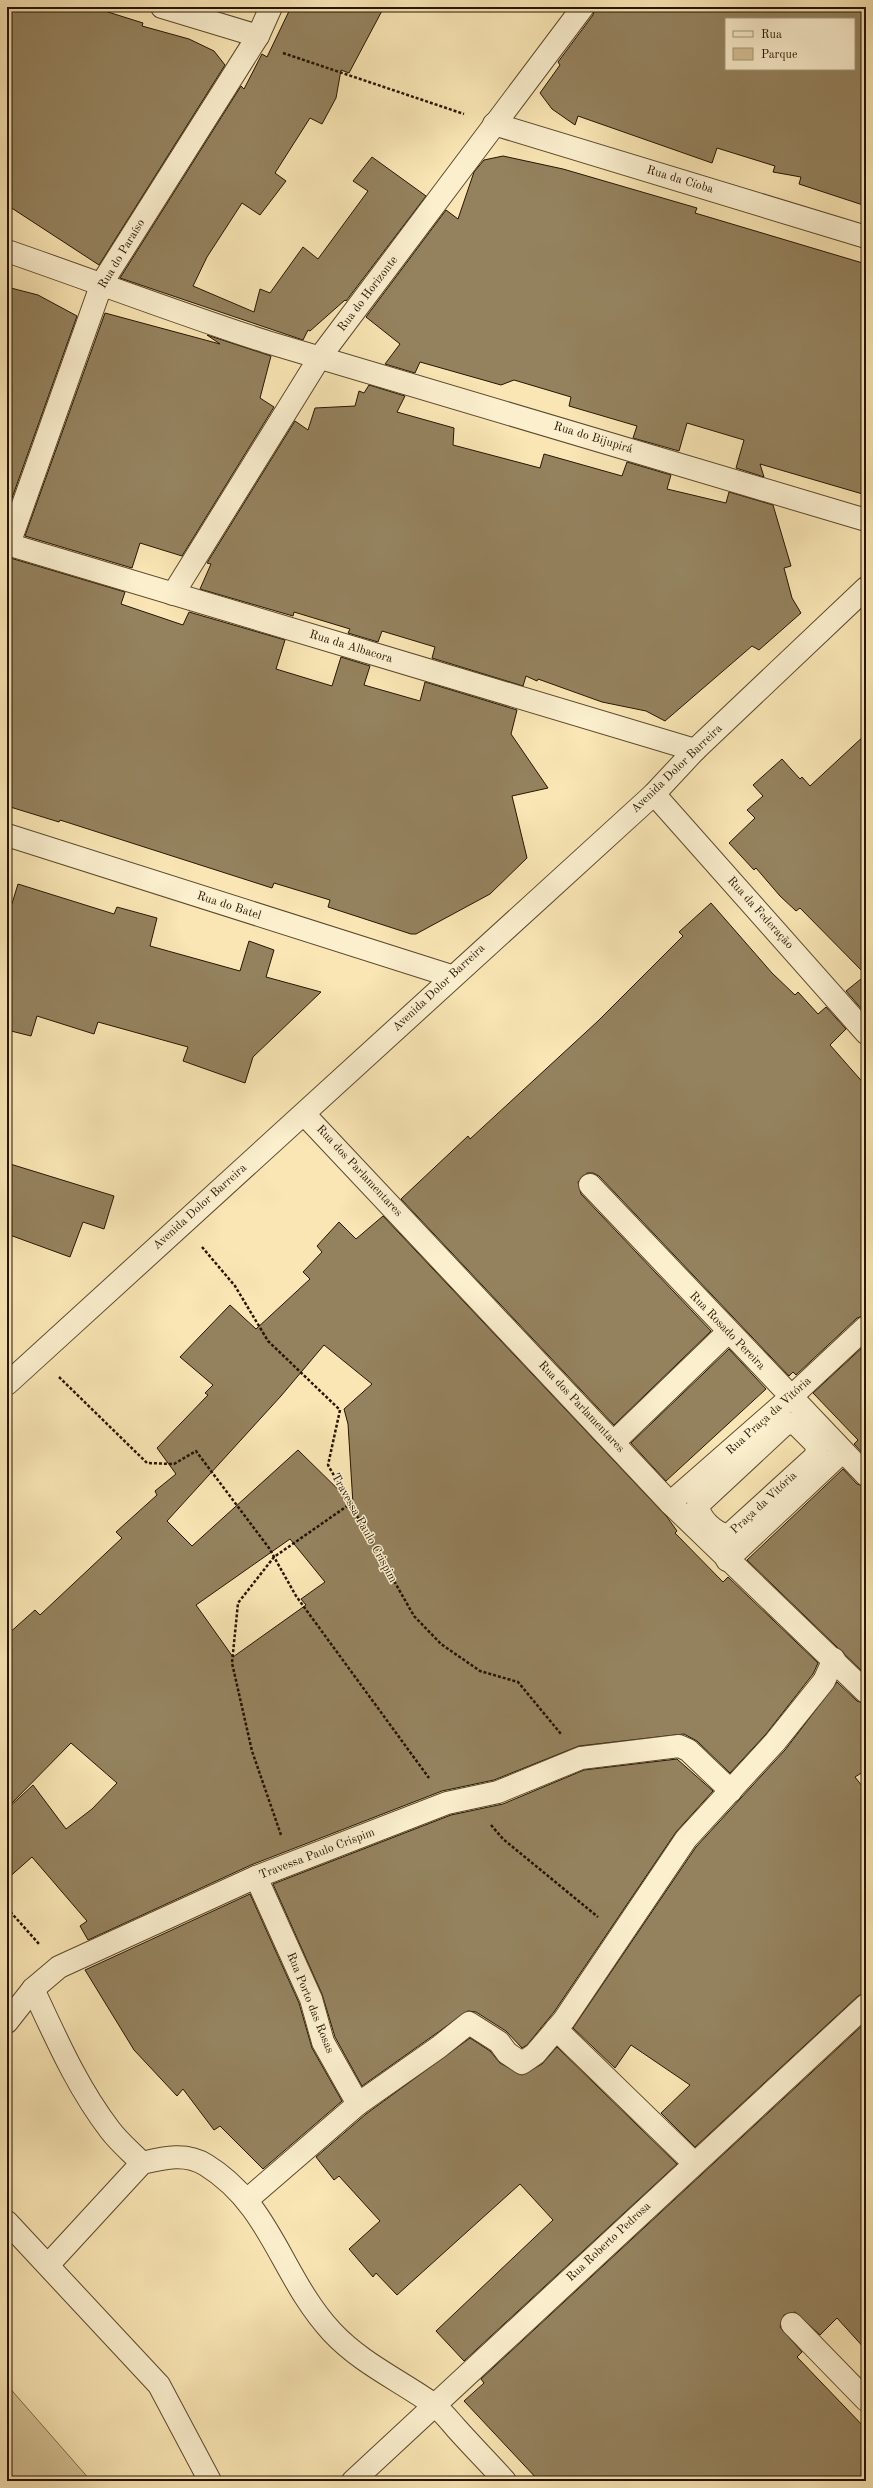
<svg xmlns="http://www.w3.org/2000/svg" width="873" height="2488" font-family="'Old Standard TT',serif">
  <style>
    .green { fill: #d5c295; stroke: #7e6c4a }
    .building { fill: #94825e; stroke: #261500; fill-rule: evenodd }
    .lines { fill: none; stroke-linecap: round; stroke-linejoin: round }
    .minor-casing { stroke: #5b492d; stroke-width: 24 }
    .path { stroke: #261500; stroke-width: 2.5; stroke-dasharray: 3 2; stroke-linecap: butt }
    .minor { stroke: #fbefce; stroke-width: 22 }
    .labels { text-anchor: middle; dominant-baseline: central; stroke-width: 3; stroke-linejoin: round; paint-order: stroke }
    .street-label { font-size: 12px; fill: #261500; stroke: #fbefce }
  </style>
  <rect width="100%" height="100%" fill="#f9e6b4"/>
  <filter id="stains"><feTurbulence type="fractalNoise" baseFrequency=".005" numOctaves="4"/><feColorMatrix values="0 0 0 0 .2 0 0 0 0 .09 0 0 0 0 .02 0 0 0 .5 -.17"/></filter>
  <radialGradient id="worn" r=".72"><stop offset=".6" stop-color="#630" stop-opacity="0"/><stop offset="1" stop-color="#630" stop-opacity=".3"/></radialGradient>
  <path class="green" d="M7,2385L91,2481H7Z"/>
  <g class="building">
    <path d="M7,7H92L143,23L142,26L189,39L214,51L225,65L99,265L7,205Z"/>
    <path d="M291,7H384L349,73L341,70L336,98L322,124L310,118L275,173L286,181L260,215L242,203L207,257L193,286L254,312L260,289L270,293L303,247L318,259L368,191L353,181L372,157L426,196L346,301L345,300L310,331L308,330L303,340L120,278L241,86L244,89L262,54L267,57Z"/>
    <path d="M595,7H866V206L799,184L801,177L773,172L775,166L717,148L712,163L578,116L575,125L552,109L540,93L560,65L558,62L593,15ZM726,19H854V69H726Z"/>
    <path d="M503,156L563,169L697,208L695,213L866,264V495L760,464L764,477L736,468L744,440L687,423L679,451L633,438L637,426L569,406L571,397L514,380L501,385L420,362L415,373L385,364L400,344L366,317L446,210L458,219L474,172L484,160Z"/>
    <path d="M7,287L38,295L77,316L7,512Z"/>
    <path d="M105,313L220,344L207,335L271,356L260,398L274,407L182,556L140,543L132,568L25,536Z"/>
    <path d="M369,385L405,396L397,412L454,428L453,445L540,468L544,454L622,476L627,462L671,475L667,489L726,503L729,492L773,505L791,566L784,568L792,598L801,613L759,650L752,646L665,721L646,711L602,702L538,679L537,681L526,676L523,686L432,658L435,647L382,631L378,642L348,633L350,629L294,612L293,616L200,589L211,564L207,563L295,421L308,430L315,408L355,406L359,391L364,393Z"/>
    <path d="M7,557L125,592L121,604L183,625L189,612L285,640L276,669L332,686L341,657L370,666L364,685L420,701L425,682L517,710L511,734L548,788L512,796L527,858L490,894L416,934H411L328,907L330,900L274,883L272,888L60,820L59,822L7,806Z"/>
    <path d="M866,734V1010L864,1012L846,991L866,975L800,908L796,911L780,896L756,868L754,870L729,843L755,818L747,810L763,796L753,785L782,759L800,779L802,777L810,786Z"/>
    <path d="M18,884L114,914L117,907L157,918L150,946L240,971L249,941L274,950L266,977L321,992L253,1057L245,1083L183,1061L188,1047L98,1022L94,1034L37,1016L31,1036L7,1030V920Z"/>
    <path d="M711,903L772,973L795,995L798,992L818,1014L826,1007L846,1029L830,1045L866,1086V1315L857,1318L796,1375L793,1372L789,1376L599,1176L593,1173H587L578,1182L581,1194L711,1331L614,1425L401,1199L468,1136L470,1139L598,1021L683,936L679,932Z"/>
    <path d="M7,1163L114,1196L104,1229L83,1222L70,1257L7,1234Z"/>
    <path d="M383,1216L667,1517L677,1531L675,1533L723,1582L728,1577L818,1663L813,1674L766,1734L730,1773L697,1741L684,1734L579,1746L494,1780L442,1791L251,1865L88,1940L80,1926L87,1921L32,1857L7,1879V1809L33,1785L66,1829L92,1809L117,1783L71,1743L7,1808V1635L35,1610L40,1615L122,1538L116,1532L157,1495L155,1491L176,1474L157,1448L208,1395L205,1393L213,1385L180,1357L230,1305L256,1329L310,1279L303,1272L322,1252L317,1246L339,1222L356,1239ZM324,1345L372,1384L344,1409L348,1424L353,1504L298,1450L192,1546L167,1521L281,1396ZM290,1539L325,1582L301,1599L306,1605L233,1657L196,1605Z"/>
    <path d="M866,1344V1457L854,1444L858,1440L813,1393Z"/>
    <path d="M729,1349L766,1389L666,1481L631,1443Z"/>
    <path d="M843,1469L857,1484L866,1487V1675L747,1560Z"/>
    <path d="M837,1682L857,1701L866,1704V1770L855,1777L866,1791V1993L858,1996L695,2147L661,2113L690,2085L631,2045L615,2068L573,2028L696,1847L785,1750Z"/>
    <path d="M677,1759L713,1791L676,1832L554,2012L527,2045L522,2048L506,2031L476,2012L468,2011L362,2086L335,2037L322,1994L273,1884L451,1815L503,1804L584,1770Z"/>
    <path d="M250,1894L299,2003L312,2048L342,2101L263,2169L220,2126L214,2130L183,2089L177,2096L134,2050L85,1970Z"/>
    <path d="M866,2022V2350L837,2318L820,2335L795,2312L784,2315L780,2327L802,2352L797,2357L866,2429V2471L856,2481H539L464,2401L484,2383L481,2379Z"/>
    <path d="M470,2038L490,2051L500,2063L522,2075L542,2064L557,2047L677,2164L464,2361L436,2331L553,2220L520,2184L397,2295L376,2273L373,2277L349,2249L380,2221L339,2176L334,2180L316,2157L366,2114Z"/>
  </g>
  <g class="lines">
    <g class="minor-casing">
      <g id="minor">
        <path d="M162,7L258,36"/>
        <path d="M494,124L866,237"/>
        <path d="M7,251C94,281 180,314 267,342L866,520"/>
        <path d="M7,544L695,750"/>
        <path d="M9,544L102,283L258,36L271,7"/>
        <path d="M173,594L320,357L583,7"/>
        <path d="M654,794L866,1033"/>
        <path d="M7,835L451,976"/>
        <path d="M304,1114L670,1503L866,1692"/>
        <path d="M590,1185L866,1475"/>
        <path d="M7,1384L654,794L695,750L866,588"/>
        <path d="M786,1423L796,1424L817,1445L816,1456L728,1536C714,1532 699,1519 698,1505Z"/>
        <path d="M615,1441L728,1332"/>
        <path d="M670,1503L791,1397L866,1327"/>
        <path d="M727,1560L842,1452"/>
        <path d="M256,1877L311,1999L323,2042L358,2104"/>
        <path d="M33,1989C56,2038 77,2087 110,2130C119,2142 131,2152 142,2163"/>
        <path d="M7,2022L33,1989L59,1967L256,1877L447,1803L498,1792L581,1758L679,1746L688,1750L731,1791"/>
        <path d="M556,2029L694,2163"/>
        <path d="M248,2199L358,2104L439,2047L469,2023L499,2042L507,2053L522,2063L535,2054L564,2020L686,1839L775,1742L824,1681L834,1659"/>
        <path d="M7,2222L159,2385L210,2481"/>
        <path d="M48,2265L142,2163C163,2158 186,2152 206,2165C272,2206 281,2277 332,2332C361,2363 399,2380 433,2404C441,2410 449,2420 456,2428C472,2446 489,2463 505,2481"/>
        <path d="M792,2324L866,2400"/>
        <path d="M353,2481L866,2005"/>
      </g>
    </g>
    <g class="path">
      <path d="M283,53L464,114"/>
      <path d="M202,1247L235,1286L268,1341L340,1410L328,1465L414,1616L441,1644L480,1671L518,1682L561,1734"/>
      <path d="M59,1377L147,1463L174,1464L196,1451L269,1548L296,1596L429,1778"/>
      <path d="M491,1825L503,1839L598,1917"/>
      <path d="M281,1835L252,1751L232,1663L238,1603L274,1557L350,1504"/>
      <path d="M7,1908L39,1944"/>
    </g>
    <use href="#minor" class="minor"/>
  </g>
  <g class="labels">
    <g class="street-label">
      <text transform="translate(680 180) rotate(17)">Rua da Cíoba</text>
      <text transform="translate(122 254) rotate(-59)">Rua do Paraíso</text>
      <text transform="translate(368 294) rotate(-53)">Rua do Horizonte</text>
      <text transform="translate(593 438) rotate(17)">Rua do Bijupirá</text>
      <text transform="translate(351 647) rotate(17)">Rua da Albacora</text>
      <text transform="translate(677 769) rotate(-44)">Avenida Dolor Barreira</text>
      <text transform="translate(229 906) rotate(18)">Rua do Batel</text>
      <text transform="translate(760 913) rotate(48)">Rua da Federação</text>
      <text transform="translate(439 988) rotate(-43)">Avenida Dolor Barreira</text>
      <text transform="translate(359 1171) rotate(47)">Rua dos Parlamentares</text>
      <text transform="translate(200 1207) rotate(-42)">Avenida Dolor Barreira</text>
      <text transform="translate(727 1331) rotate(46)">Rua Rosado Pereira</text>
      <text transform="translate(581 1407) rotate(47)">Rua dos Parlamentares</text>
      <text transform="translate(769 1416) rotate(-42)">Rua Praça da Vitória</text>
      <text transform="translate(764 1503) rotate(-43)">Praça da Vitória</text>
      <text transform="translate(364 1528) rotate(61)">Travessa Paulo Crispim</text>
      <text transform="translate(317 1854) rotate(-21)">Travessa Paulo Crispim</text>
      <text transform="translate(310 2003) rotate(68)">Rua Porto das Rosas</text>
      <text transform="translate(609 2242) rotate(-43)">Rua Roberto Pedrosa</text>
    </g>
  </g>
  <rect width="873" height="2488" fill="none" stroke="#f9e6b4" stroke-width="24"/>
  <rect x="8" y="8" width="857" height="2472" fill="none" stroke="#261500" stroke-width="2"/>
  <rect x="12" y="12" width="849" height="2464" fill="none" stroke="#261500"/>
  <rect x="725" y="18" width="130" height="52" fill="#fbefce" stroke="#a6987c"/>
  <rect x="733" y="31" width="20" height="6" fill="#fbefce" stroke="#a6987c"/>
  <text x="761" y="38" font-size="12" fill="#261500">Rua</text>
  <rect x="733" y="48" width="20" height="12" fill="#d5c295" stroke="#a6987c"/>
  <text x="761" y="58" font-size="12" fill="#261500">Parque</text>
  <rect width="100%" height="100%" filter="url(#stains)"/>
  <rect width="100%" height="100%" fill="url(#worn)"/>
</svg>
